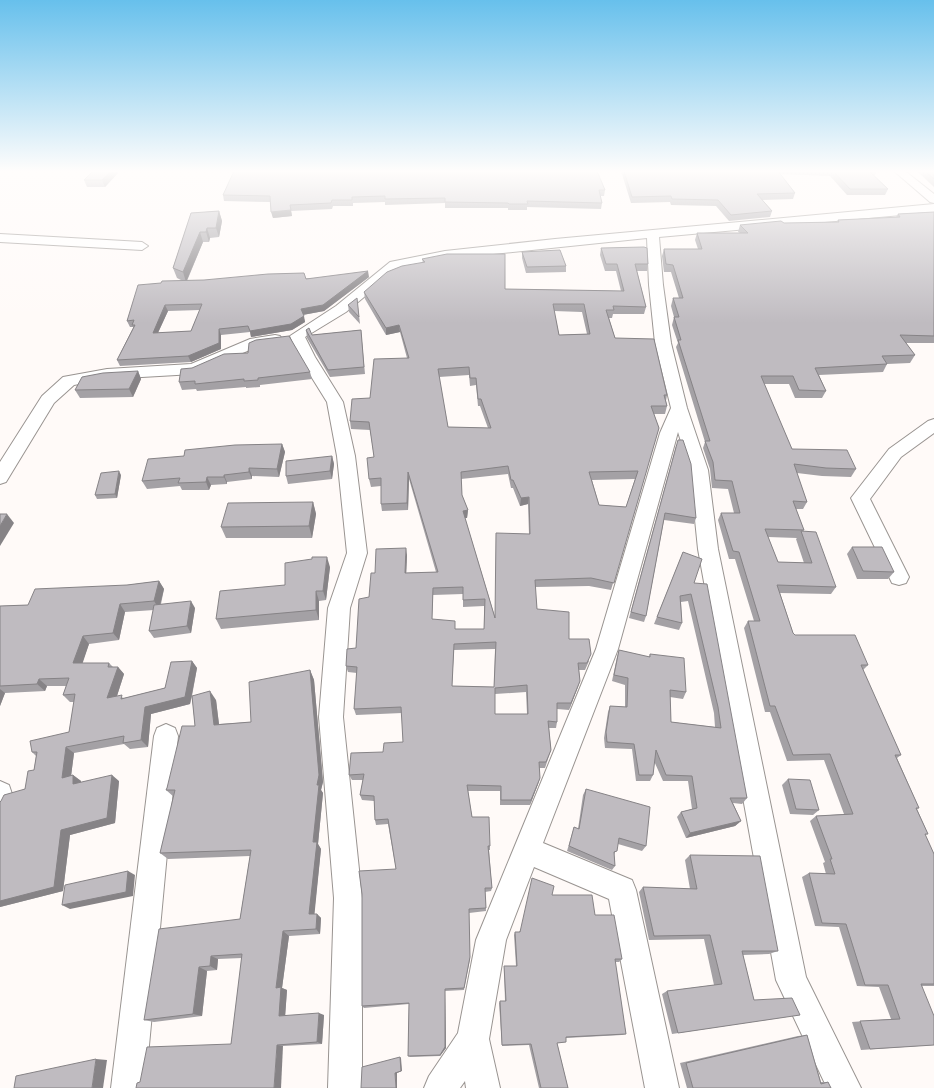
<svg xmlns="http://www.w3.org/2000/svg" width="934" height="1088" font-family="Raleway,sans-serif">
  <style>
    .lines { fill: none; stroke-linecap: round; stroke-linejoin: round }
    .minor-casing { stroke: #999491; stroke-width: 2 }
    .minor { fill: #fff; fill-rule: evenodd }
    .wall { fill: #a4a1a5; fill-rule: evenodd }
    .shaded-wall { fill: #868386 }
    .building { fill: #bfbbc0; stroke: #868386; fill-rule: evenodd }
  </style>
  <rect width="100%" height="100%" fill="#fffaf8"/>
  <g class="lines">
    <g class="minor-casing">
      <g id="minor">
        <path d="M894,171H905L934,194V203L930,202Z"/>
        <path d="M934,204V212L659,237L663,285L671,343L687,408L708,470L718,549L806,977L861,1088H827L776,980L698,549L690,470L678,432L618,649L543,843L632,880L636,890L679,1088H645L609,899L534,867L506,940L489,1039L500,1088H466L465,1081L460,1088H424L429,1076L458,1033L476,940L596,649L660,433L671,408L655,343L649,285L647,238L445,259L399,268L346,312L305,337L315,357L343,402L355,456L367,553L350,608L343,717L362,898V1088H328L334,898L319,717L328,608L347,553L337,456L327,402L299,357L290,336L336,306L390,262L445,251L555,239Z"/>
        <path d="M0,234L142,242L148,246L142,250L0,242Z"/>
        <path d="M275,335L280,336L282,339L280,342L259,346L194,374L107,379L74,385L54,403L6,482L0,484V462L42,396L63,377L107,369L191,364L250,339Z"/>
        <path d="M934,419V433L901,457L870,499L909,577L906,583L899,585L892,583L851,498L889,449L928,421Z"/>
        <path d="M166,724L175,728L178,736L145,1088H111L154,736L157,728Z"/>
        <path d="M0,781L9,785L13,797L9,806L0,810Z"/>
      </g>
    </g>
    <use href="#minor" class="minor"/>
  </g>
  <g class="wall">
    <path d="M153,171H207L206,172H153Z"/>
    <path d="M621,171H877L875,175H874L888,189L885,195H847L830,176L780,174L795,193L793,199L762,200L772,211L770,217L729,221L716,206L671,205L670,202L631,203Z"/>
    <path d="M913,171H934V187L918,172H914Z"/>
    <path d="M118,173L105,187H87L84,180Z"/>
    <path d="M605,190L604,196H600L602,203L601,209L527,207V210H508V208H445V203L385,205V202L353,203V206H333L332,209L291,211L292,216L273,218L270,202L224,201L223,195Z"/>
    <path d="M219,211L222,221L219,237L210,238L209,242H203L187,281L369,277L324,311L303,315L305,322L292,330L251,337L250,332L221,335V349L191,362L120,366L117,360L133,328V327H130L127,321L161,283L183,281L177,278L173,268L191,213ZM200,310L191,331L158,333L168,311Z"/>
    <path d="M934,212V343H906L915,355L910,363L887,364L883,372L819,375L826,391L822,398H795L789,384H764L792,449L856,469L851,477L822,476L797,473L807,502L803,509H796L804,530L803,531L836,587L831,594L780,593L793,633L795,635L868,665L863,670L901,755L897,758L919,808L917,809L928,834L925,835L934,854V986H922L934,1045L861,1050L852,1022L891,1019L879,987L857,986L839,927L815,926L802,877L809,873L826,874L823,863L825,862L810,821L816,816L844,814L824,760L787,761L770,712H765L744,628L748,621H754L735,559H729L718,520L721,513H734L728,489L712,488L710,469L703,448L705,442L676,347L678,343L672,325L674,317L671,306L673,298H679L671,272H664L662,256L664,249H698L695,240L697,233H740L738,232L740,225L837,222L838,220L896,217L898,214ZM768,537L797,538L796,539L804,563L778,562Z"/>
    <path d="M601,248L648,264L647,271H637L646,307L644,314H613L612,318H609L615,338L667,395L666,401L667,406L665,414H654L659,428L611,590L589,586L535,587L537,609L569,639L589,661L585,670H579L580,681L569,710L557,709V722L556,728H549L551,750L545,768H539L540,778L538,784L530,805H500V791H468L472,817L490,846V850H489L492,888L491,891L485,892L486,911L469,913L470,959L464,990L445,991L446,1048L440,1056L410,1057L408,1056L409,1004L364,1008L362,1006L396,869L388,824L376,825L375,820L374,801L362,800L360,795L363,780H352L349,775L383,752L403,742L402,713L356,715L354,709L357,673L348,672L346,666L356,648L375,573L407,555L406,573L436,572L409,479L408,510L382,511L381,504V486L371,487L369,479L374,457L370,430L351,429L350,421L407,358L400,332L386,335L365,299L364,292L423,263L422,259L505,289L621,291L616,271H605L600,255ZM554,311L582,312L587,334L559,335ZM469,375L470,386L476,385L478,406H480L488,428L448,427L439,377ZM508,474L511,488H513L520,506L528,504L529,534L495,617L465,518H467L468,510L462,495L461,479ZM635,479L626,507L599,505L592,480ZM463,594V607L484,606V629H455L432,619L433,595ZM495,649L494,687L452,686L454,650ZM526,692L527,714H495V694Z"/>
    <path d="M522,252L566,266V272L526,273L522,258Z"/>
    <path d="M357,298L360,324L349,312L348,305Z"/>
    <path d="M306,330L312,335L361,330L365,374L330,377L307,338Z"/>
    <path d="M138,371L141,379L133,397L80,398L75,390Z"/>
    <path d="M310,372L312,379L260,385V387L246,388V387L197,391L196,389L182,390L179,382Z"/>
    <path d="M282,444L285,452L279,477L252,476V479L227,482V484L211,485L209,490H182L180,486L147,489L142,481L184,456Z"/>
    <path d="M676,446L696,518L694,524L664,520L646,616L644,622L629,618Z"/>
    <path d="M332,456L334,464L332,479L288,484L286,476Z"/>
    <path d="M121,475L117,498L97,499L95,495Z"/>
    <path d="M313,502L316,514L312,538H226L221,527Z"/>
    <path d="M852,547L894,572L888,579H857L847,554Z"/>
    <path d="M683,552L694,583L747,798L742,804L733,803L741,821L735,826L686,838L677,817L681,812L692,809L688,781H663L654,761L653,775L650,781H636L632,749L605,748L604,738L608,712L610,706L625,707V685L612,681L617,657L619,650L649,657L650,654L686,692L683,699L670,697L671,722L715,727L714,713L688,601L681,602L682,623L679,630L654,624Z"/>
    <path d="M330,567L326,600L319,601V620L221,629L216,619L285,585Z"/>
    <path d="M159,581L164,589L161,604L195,608L191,633L154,638L149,631L154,610L125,612L119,640L89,644L82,663H109L113,667H118L124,674L117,696L124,698L165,688L192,661L197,668L192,696L216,700L219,724L251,722L310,670L314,680L323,782L321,790L323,793L318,844L321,849L314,914H317L321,918L320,934L289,936L282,988L287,990L285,1016L324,1015L322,1044L283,1046L140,1082L231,1044L242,958L218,959L217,970L207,971L202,1016L154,1022L144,1020L240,919L250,856L168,859L160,853L174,797L166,790L195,726L192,696L190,704L151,714L148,747L130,749L124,744L74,753L71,776L73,775L81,781V782L119,781L115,823L70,835L63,891L0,907V802L25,789L34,770L36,756L32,752L69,732L74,702H70L63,695L66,686H47L45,691L5,693L0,706V606L28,605L127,585Z"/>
    <path d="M788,779L819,810L813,815L790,814L782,785Z"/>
    <path d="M586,789L646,846L642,851L618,844L614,855L615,866L612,870L567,851L574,827L578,829L583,795Z"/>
    <path d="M690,855L778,951L769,954L743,955L754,1000L800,1015L672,1034L662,994L667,991L714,985L704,939L649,940L639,892L643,887L690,889L685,860Z"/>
    <path d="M552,895L595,915L622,959L619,962H615L626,1034L622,1035L566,1038V1042L557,1043L568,1088H539L529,1045L502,1046L499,1003L500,1001H505L504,969V966H516L514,935L515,932H519Z"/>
    <path d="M807,1035L821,1082H828L831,1088H687L680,1063L798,1036Z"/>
  </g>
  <g class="shaded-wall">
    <path d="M111,171H117L118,173L105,187L102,180Z"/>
    <path d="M291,210L292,216L273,218L271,212Z"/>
    <path d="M219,211L222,221L219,237L216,228Z"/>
    <path d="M207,228L210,238L209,242L206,232Z"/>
    <path d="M200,232L203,242L186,282L183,272Z"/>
    <path d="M368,271L369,277L324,311L302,315L301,309Z"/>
    <path d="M165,305L168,311L155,339L153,333Z"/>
    <path d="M304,316L305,322L292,330L251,337L250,331Z"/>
    <path d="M399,325L400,332L386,335V328Z"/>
    <path d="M219,329L221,335V349L191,362L188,356Z"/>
    <path d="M138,371L141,379L133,397L129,389Z"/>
    <path d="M282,444L285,452L279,477L277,469Z"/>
    <path d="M332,456L334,464L332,479L330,471Z"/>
    <path d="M249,468L252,476V479L249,472Z"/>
    <path d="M119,471L121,475L117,498L115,494Z"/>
    <path d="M408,472L409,479L408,510L407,503Z"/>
    <path d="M224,475L227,482V484L224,477Z"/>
    <path d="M207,477L211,485L209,490L206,482Z"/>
    <path d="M529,497L528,504L520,506L521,498Z"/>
    <path d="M313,502L316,514L312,538L309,526Z"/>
    <path d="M468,510L467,518H463V511Z"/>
    <path d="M7,514L14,523L0,546V526Z"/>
    <path d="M406,548L407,555L406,580L405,573Z"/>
    <path d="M327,557L330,567L326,600L323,591Z"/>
    <path d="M159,581L164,589L159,609L154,601Z"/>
    <path d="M316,591L319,601V620L316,610Z"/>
    <path d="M191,601L195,608L191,633L187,626Z"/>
    <path d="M120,604L125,612L119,640L113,633Z"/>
    <path d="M83,636L89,644L80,671L73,663Z"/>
    <path d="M192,661L197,668L190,704L151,714L148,747L141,740L145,707Z"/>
    <path d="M118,667L124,674L114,705L107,698Z"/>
    <path d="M310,670L314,680L323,782L321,790L323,793L318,844L321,849L314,919L309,914L317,785Z"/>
    <path d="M39,679L47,686L45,691L37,684Z"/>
    <path d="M580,681L578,687L569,710L571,703Z"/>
    <path d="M0,689L5,693L0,706Z"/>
    <path d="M210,691L216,700L220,733L214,725Z"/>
    <path d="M66,747L74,753L70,784L62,778Z"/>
    <path d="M73,775L81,781V790L73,784Z"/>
    <path d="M112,775L119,781L115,823L70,835L63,891L0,907V901L61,830Z"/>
    <path d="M540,778L538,784L530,805L531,800Z"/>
    <path d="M741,821L735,826L686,838L690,833Z"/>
    <path d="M128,871L135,875L133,896L70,909L62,905Z"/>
    <path d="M317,914L321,918L320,934L316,929Z"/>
    <path d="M283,931L289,936L282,988L287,990L285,1018L279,1016L276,988Z"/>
    <path d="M211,956L218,959L217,970L210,966Z"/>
    <path d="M199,967L207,971L202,1016L193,1014Z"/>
    <path d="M445,989L446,1048L440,1056V1055Z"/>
    <path d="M319,1013L324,1015L322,1044L317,1042Z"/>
    <path d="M277,1045L283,1046L281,1088H274Z"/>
    <path d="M400,1057L401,1058L402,1071L397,1073V1088H396L395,1073Z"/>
    <path d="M96,1059L107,1060L103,1088H92Z"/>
  </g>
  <g class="building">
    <path d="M93,171H111L102,180H84Z"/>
    <path d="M234,171H597L605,190H599L602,203L527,201L528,204H509L508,203L445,202V198L385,199V196L352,197V200H332L331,203L290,205L291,210L271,212L270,196L223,195Z"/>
    <path d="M624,171H778L795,193L757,194L772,211L731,215L718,200L672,199L671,196L632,197Z"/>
    <path d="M833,171H869L888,189H850Z"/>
    <path d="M925,171H934V179Z"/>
    <path d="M219,211L216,228H207L206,232H200L183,272L173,268L191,213Z"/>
    <path d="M934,212V336L900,335L915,355L882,356L887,364L815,368L826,391L799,390L793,376H761L792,449L847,450L856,469L826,468L794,464L807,502L793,501L804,530L765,529L778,562L812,563L801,531L816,532L836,587L777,585L793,633L795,635H855L868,665H861L901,755H895L919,808H916L928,834H925L934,854V984H921L934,1016V1045L870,1049L860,1021L900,1019L888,985H865L846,924L822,923L809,873L835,874L830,859H832L816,816L853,814L830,754L793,755L775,706H770L748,621H760L739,552L733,551L721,513H740L732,481L715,480L713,462L705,441H710L678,340H681L674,317H679L673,298H683L673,265L666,264L664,249H702L697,233H748L740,225L781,221L784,223L839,222L838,220L900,217L898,214Z"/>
    <path d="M644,247L647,248L648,264H635L646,307L613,306L614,310H606L615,338L654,339L667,395H664L667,406H651L659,428L614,583L591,578L535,580L537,609L569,612V639H589L591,654L587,663H578L580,681L571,703H557V722L548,721L551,750L546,762H539L540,778L531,800H501V786L467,785L472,817H489L490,846H488L492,888H485L486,908L469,909L470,957L464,988L445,989V1047L440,1055L408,1056L409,1003L362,1006V894L359,871L396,869L388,819L375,820L374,796L360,795L364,774L349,775L351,753L383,752L384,743L403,742L401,707L354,709L357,667L346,666L347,649L356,648L359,599L369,597L371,573H375L376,549L406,548L405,573L438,572L408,472L407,503L381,504V478L369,479L367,458L374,457L369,422L350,421L352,399L370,398L374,359L409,358L399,325L386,328L364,292L387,272L402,266L425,262L422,259L447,254H505V289L624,291L617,264H606L601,248ZM553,304H584L590,334L559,335ZM469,367L470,378H476L478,399H481L491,428L448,427L438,369ZM508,466L511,480H513L521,498L529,497L530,534L496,533L495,618L463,511L468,510L462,495L461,472ZM638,471L626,507L599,505L589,472ZM463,587V600L485,599L484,629H455V621L432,619L433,588ZM496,642L494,687L452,686L454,644ZM527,685L528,714H495V688Z"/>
    <path d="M560,250L566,266L527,267L522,252Z"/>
    <path d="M368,271L323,305L301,309L304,316L291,324L250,331L248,326L219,329V343L188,356L117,360L135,325H132L134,320L127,321L138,285L161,283L162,281L204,280L268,274L304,273L306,279ZM202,304L191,331L153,333L165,305Z"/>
    <path d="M357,298L359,317L348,305Z"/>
    <path d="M309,328L312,335L361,330L364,367L328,370L306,330Z"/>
    <path d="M289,336L310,372L258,378V380L244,381V379L195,384V381L179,382L181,369L192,368L224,354L248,353L249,343L256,340Z"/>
    <path d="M138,371L129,389L75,390L82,377L103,373Z"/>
    <path d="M678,440H683L691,464L696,518L665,513L646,616L631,612Z"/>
    <path d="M282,444L277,469L249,468V472L224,475V477H207L206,482L178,483L180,478L142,481L148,459L184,456L185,450L235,445Z"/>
    <path d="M332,456L330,471L286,476V461Z"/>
    <path d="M119,471L115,494L95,495L101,473Z"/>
    <path d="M313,502L309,526L221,527L228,503Z"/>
    <path d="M0,514H7L0,526Z"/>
    <path d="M852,547H882L894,572L863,571Z"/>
    <path d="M683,552L702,559L694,583L707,584L747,798H730L741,821L690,833L681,812L697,808L692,776L666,775L656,750L653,775H639L634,744L607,742L606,732L610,706L627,707L628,678L614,675L619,650L650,657V654L684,658L686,692L670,690L671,722L721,728L718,707L691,594L680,596L682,623L657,617Z"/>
    <path d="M312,557H327L323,591H316V610L216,619L220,591L285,585V563L312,559Z"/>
    <path d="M159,581L154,601L120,604L113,633L83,636L73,663H109L108,667H118L107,698L122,695L121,699L165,688L171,662L192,661L185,697L145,707L141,740L123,743L124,736L66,747L62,778L73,775V784L112,775L107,818L61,830L54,887L0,901V802L1,801L4,795L25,789L28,771L34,770L37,752H32L30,741L69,732L75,694L63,695L69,678L39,679L37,684L0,686V606L28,605L35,589L127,585Z"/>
    <path d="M191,601L187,626L149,631L154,605Z"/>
    <path d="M310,670L319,775L317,785H319L313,842H317L309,914H317L316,929L283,931L276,988L281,987L279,1016L319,1013L317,1042L277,1045L274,1088H136L137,1083L140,1082L147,1047L231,1044L242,954L211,956L210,966L199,967L193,1014L144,1020L159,929L240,919L251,850L160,853L175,790H166L167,788L182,726H195L192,696L210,691L214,725L251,722L249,682Z"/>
    <path d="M788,779L810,780L819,810L796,809Z"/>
    <path d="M586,789L650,807L646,846L619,838L617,851L614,852L615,866L569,846L574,827L579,829Z"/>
    <path d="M690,855L760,856L778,951H742L754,1000L792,998L800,1015L678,1033L667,991L722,984L710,935L654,936L643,887L697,889Z"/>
    <path d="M128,871L126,892L62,905L65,885Z"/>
    <path d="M532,878L554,886L552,895H592L595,915H614L622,959H615L626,1034L566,1037V1042L557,1043L568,1088H541L531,1044L502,1045L500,1001H506L504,966H517L515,932H520Z"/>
    <path d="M807,1035L821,1084L828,1082L831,1088H693L686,1063Z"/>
    <path d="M400,1057L401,1071L395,1073L396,1088H361L362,1067Z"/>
    <path d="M96,1059L92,1088H14L16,1076Z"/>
  </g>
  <linearGradient id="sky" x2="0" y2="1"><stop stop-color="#67c0ec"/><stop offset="0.53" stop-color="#fffdfc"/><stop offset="1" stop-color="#fffdfc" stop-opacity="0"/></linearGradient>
  <rect width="934" height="323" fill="url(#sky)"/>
</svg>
